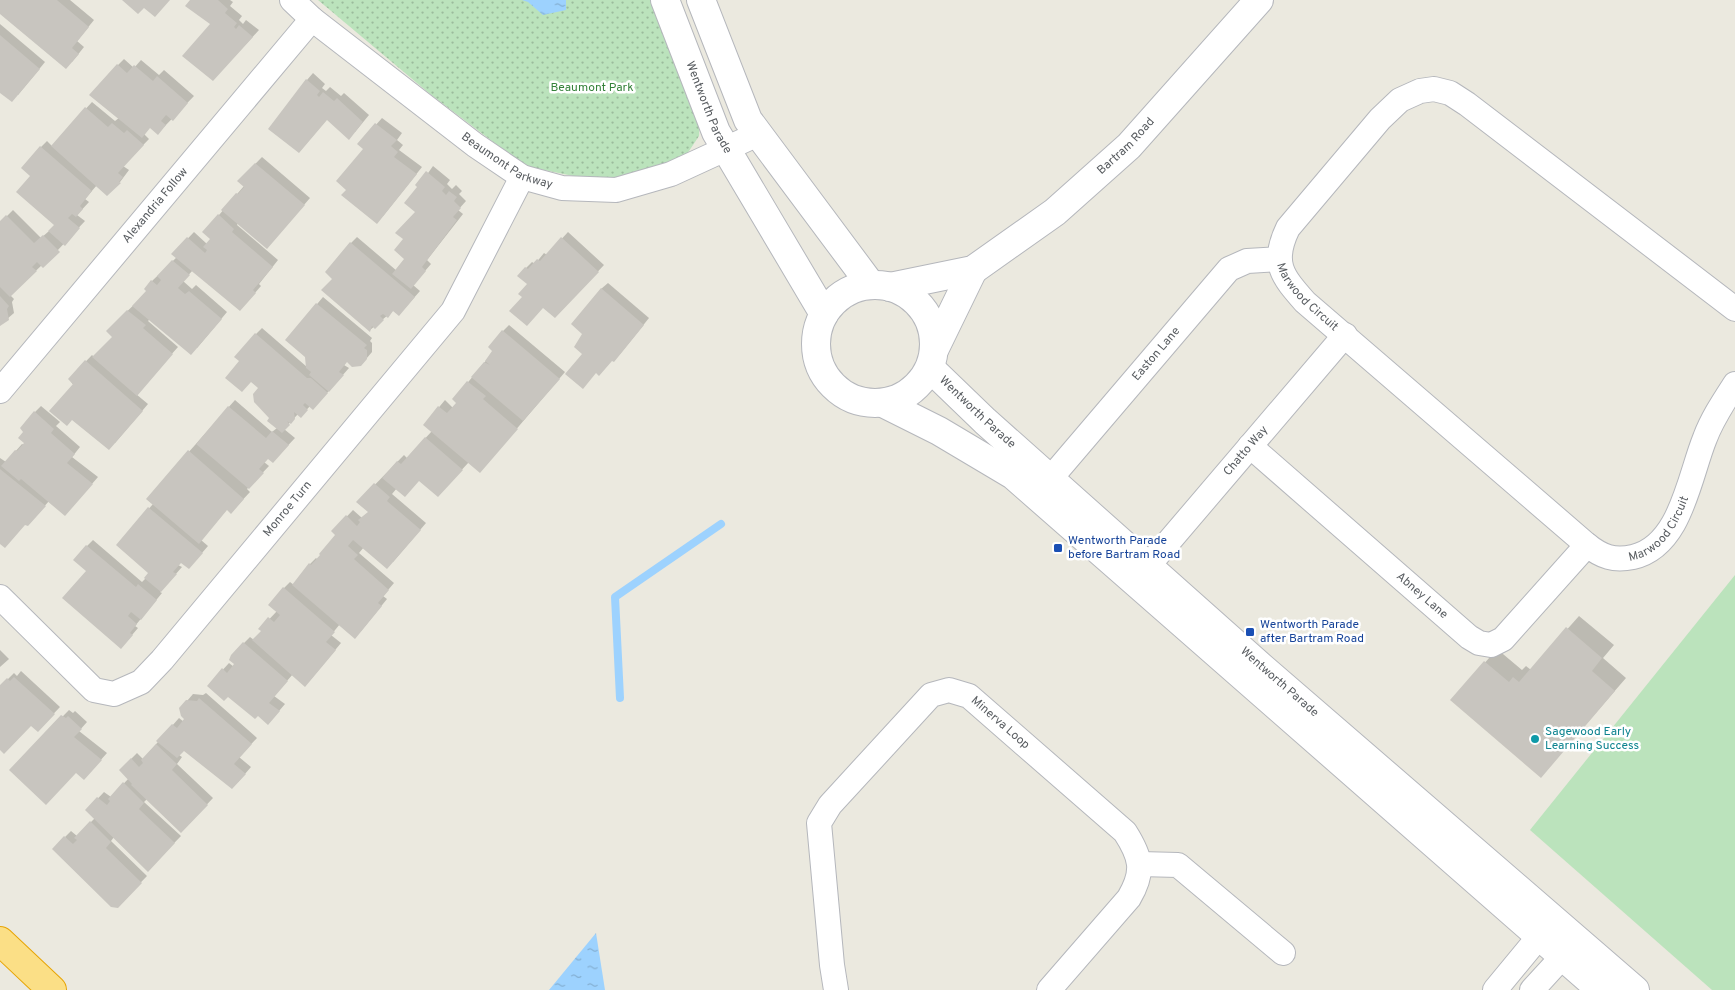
<svg xmlns="http://www.w3.org/2000/svg" width="1735" height="990" font-family="Overpass,sans-serif">
  <style>
    .grass { fill: #bbe3bc }
    .park { fill: url(#park-dots) }
    .water { fill: url(#water-ripples) }
    .shadow { fill: #0003 }
    .lines { fill: none; stroke-linecap: round; stroke-linejoin: round }
    .stream { stroke: #9dd2fe; stroke-width: 8 }
    .building { fill: #c8c5bf }
    .minor-casing { stroke: #b5b7bc; stroke-width: 26 }
    .tertiary-casing { stroke: #b5b7bc; stroke-width: 30 }
    .motorway-casing { stroke: #e7a404; stroke-width: 30 }
    .minor { stroke: #fff; stroke-width: 24 }
    .tertiary { stroke: #fff; stroke-width: 28 }
    .motorway { stroke: #fbdf86; stroke-width: 28 }
    .transit-dot { fill: #1a4fb4; stroke: #fff; stroke-width: 2 }
    .culture-dot { fill: #0f9aa8; stroke: #fff; stroke-width: 2 }
    .labels { text-anchor: middle; dominant-baseline: central; stroke-width: 5; stroke-linejoin: round; paint-order: stroke }
    .park-label { font-size: 12px; fill: #35823a; stroke: #fff }
    .street-label { font-size: 12px; fill: #585c60; stroke: #fff }
    .transit-label { font-size: 12px; fill: #164399; stroke: #fff; text-anchor: start }
    .culture-label { font-size: 12px; fill: #0d838f; stroke: #fff; text-anchor: start }
  </style>
  <defs>
    <pattern id="park-dots" width="8" height="8" patternUnits="userSpaceOnUse" patternTransform="scale(1.25)"><rect width="8" height="8" fill="#bbe3bc"/><path d="M2 2h.1M6 6h.1" fill="none" stroke="#9bbb9c" stroke-width="1.8" stroke-linecap="round"/></pattern>
    <pattern id="water-ripples" width="26" height="14" patternUnits="userSpaceOnUse" patternTransform="scale(1.25)"><rect width="26" height="14" fill="#9dd2fe"/><path d="M2 4q2-2 4 0t4 0M15 11q2-2 4 0t4 0" fill="none" stroke="#83aed1"/></pattern>
  </defs>
  <rect width="100%" height="100%" fill="#ebe9df"/>
  <path class="grass" d="M1735,575V990H1712L1530,830Z"/>
  <path class="park" d="M318,0H654L700,115L699,136L687,154L671,164L625,177L583,178L525,166L430,94Z"/>
  <g class="water">
    <path d="M522,0H566V10L543,15L528,2Z"/>
    <path d="M596,933L605,990H549Z"/>
  </g>
  <g class="shadow">
    <path d="M0,0H70L94,20L77,41L84,47L72,62L0,13Z"/>
    <path d="M191,0H230L233,2L230,6L242,16L239,20L243,24L246,20L259,30L219,73L212,23Z"/>
    <path d="M0,24L45,62L18,95L0,91Z"/>
    <path d="M124,59L134,68L141,60L159,75L164,70L194,96L164,127H150L144,134L149,139L123,166L129,170L120,182L107,194L97,185L85,199L89,202L77,215L85,221L43,266L42,265L10,295L14,299L12,302L14,313L0,325V223L13,210L41,238L56,225L32,175L41,147L47,141L52,146L92,102L115,121L119,118L118,65Z"/>
    <path d="M313,73L325,84L322,88L326,91L330,87L341,96L344,93L369,115L355,132L327,119L299,152L307,80Z"/>
    <path d="M382,118L402,133L397,140L403,145L399,150L422,167L383,216L348,190L365,148L359,144Z"/>
    <path d="M262,157L310,198L273,241L238,223L237,225L278,260L259,284L261,286L246,303L193,270L183,281L192,289L196,285L227,312L197,348L150,319L148,321L178,347L136,394L148,404L115,443L69,379L92,355L94,357L114,337L107,331L148,291L152,281L177,257L173,254L194,232L207,244L212,238L219,215L244,186L239,181Z"/>
    <path d="M433,166L450,180L447,184L452,189L456,185L462,191L459,194L466,201L458,210L463,214L427,260L431,264L413,285L420,291L405,308L394,310L370,330L334,279L351,243L357,237L397,271L406,259L404,239L417,212L419,186Z"/>
    <path d="M568,232L604,265L555,317L543,306L523,297L528,284L526,268L532,262L535,264L544,253L547,255Z"/>
    <path d="M608,283L649,318L620,354H584L583,333L601,289Z"/>
    <path d="M323,297L372,338L370,341L372,343V352L361,365L347,361L344,365L349,368L319,402L310,406L301,416L298,414L284,429L295,438L279,455L269,457L264,462L269,466L247,489L250,492L237,506L227,509L201,540L208,546L195,561H182L178,565L182,567L160,592L162,593L135,626L138,628L127,641L87,571V546L93,540L142,582L146,578L150,573L117,545L153,504L147,499L235,400L272,432L277,428L260,388L241,361L256,334L262,328L307,367L306,356L287,340Z"/>
    <path d="M509,325L565,372L486,465L469,462L444,489L420,480L397,488L392,494L426,523L393,562L364,547L359,553L394,583L383,596L387,599L361,631L340,624L331,635L341,643L311,679L293,674L274,696L285,704L274,717L258,714L228,695L208,686L229,663L234,667L244,643L250,637L254,640L262,631L260,629L277,611L284,588L290,582L294,585L310,564L316,558L318,560L337,535L333,531L353,510L362,518L370,511L358,502L404,455L407,458L432,431L425,424L445,400L453,408L458,402L454,399L494,351L503,331Z"/>
    <path d="M41,406L60,422L56,426L80,447L72,457L98,477L71,508L49,501L34,518L0,542V458L6,462L22,444L24,445L35,412Z"/>
    <path d="M1579,616L1614,645L1603,658L1626,678L1541,776L1452,700L1497,649L1522,670L1526,666L1531,670Z"/>
    <path d="M0,650L9,659L0,667Z"/>
    <path d="M21,671L60,707L38,730L31,724L0,749V687L14,673L17,676Z"/>
    <path d="M206,693L257,738L239,757L251,767L238,782L184,749L179,755L182,757L177,764L213,798L181,832L147,799L144,802L181,836L148,870L114,837L111,841L147,876L117,907L65,837L71,831L77,836L95,818L87,810L104,792L111,797L129,778L120,770L137,753L143,759L179,718L184,722L186,719L187,701L193,694L203,695Z"/>
    <path d="M69,710L73,713L75,711L87,722L79,731L107,753L90,772L10,770Z"/>
  </g>
  <g class="lines">
    <path class="stream" d="M620,698L615,597L721,524"/>
  </g>
  <g class="building">
    <path d="M0,0H57L89,27L72,48L79,54L66,69L0,14Z"/>
    <path d="M122,0H170L155,17L144,8L138,14Z"/>
    <path d="M190,0H218L228,9L225,13L237,23L234,27L236,29L239,25L253,37L213,81L182,56L210,24L185,6Z"/>
    <path d="M0,35L40,69L12,102L0,93Z"/>
    <path d="M117,64L127,73L134,65L153,81L157,76L188,103L173,121L166,115L161,121L166,125L158,135L150,128L142,138L89,95Z"/>
    <path d="M306,79L320,91L317,95L319,97L323,92L334,101L337,98L363,122L349,140L327,120L299,153L268,129Z"/>
    <path d="M85,107L108,127L112,123L124,133L127,130L144,145L118,173L123,177L119,182L121,183L107,196L51,146Z"/>
    <path d="M375,123L397,140L391,146L398,152L394,157L417,174L377,224L341,195L346,190L336,181L363,149L357,144Z"/>
    <path d="M40,146L92,191L80,206L83,209L76,217L72,214L68,218L80,228L65,246L48,231L54,225L16,192L30,176L21,168Z"/>
    <path d="M255,163L305,205L267,249L221,210L236,193L238,194L244,187L237,181Z"/>
    <path d="M426,171L445,187L442,191L446,195L449,191L457,197L454,201L461,208L453,217L457,220L422,267L426,271L411,289L392,274L404,259L394,250L403,239L395,233L415,212L404,203L417,187L415,185Z"/>
    <path d="M218,214L234,229L232,232L273,267L253,290L256,293L240,311L171,254L187,237L205,253L207,250L203,247L210,239L202,232Z"/>
    <path d="M6,215L34,243L43,235L60,252L43,268L37,262L32,267L37,271L10,297L0,287V221Z"/>
    <path d="M561,237L599,272L555,318L543,308L527,326L509,311L522,297L518,294L527,284L517,276L525,267L528,269L537,259L540,261Z"/>
    <path d="M350,242L415,297L399,316L393,311L388,318L383,314L380,316L384,320L375,329L372,326L370,332L321,290L332,279L325,272Z"/>
    <path d="M172,260L190,275L178,288L185,294L189,291L222,319L191,355L132,306L146,291L144,289L151,280L157,285L161,280L157,276Z"/>
    <path d="M601,288L644,325L614,362L612,361L599,376L596,373L583,389L565,374L582,354L574,347L582,334L571,324Z"/>
    <path d="M0,296L9,306L7,309L9,320L0,326Z"/>
    <path d="M316,303L367,345L364,348L367,350V359L361,366L352,367L347,362L339,372L344,375L329,392L309,375L311,372L306,368L305,357L285,340Z"/>
    <path d="M127,310L146,325L143,328L173,354L137,396L92,357L112,337L106,331Z"/>
    <path d="M502,330L560,379L523,421L471,377L484,362L490,365L485,361L492,351L488,347Z"/>
    <path d="M255,333L307,378H311L328,393L313,410L305,403L303,405L308,410L301,418L294,412L295,419L291,424L287,421L290,425L282,433L267,421L269,418L254,402L253,394L258,388L251,382L242,392L225,378L239,361L234,357Z"/>
    <path d="M85,360L143,411L109,450L72,420L67,426L49,411L73,384L68,379Z"/>
    <path d="M467,381L486,396L483,399L518,429L480,473L423,425L438,406L447,413L456,403L452,399Z"/>
    <path d="M228,406L266,438L272,431L289,445L273,463L268,459L259,469L264,473L249,489L196,444Z"/>
    <path d="M34,411L54,429L51,433L75,454L67,463L93,484L65,516L21,479L19,481L1,466L15,450L17,451L24,443L18,438L23,432L20,428Z"/>
    <path d="M425,437L463,470L438,497L419,481L405,497L382,478L397,461L401,464Z"/>
    <path d="M188,450L244,499L231,514L227,510L199,544L146,499Z"/>
    <path d="M0,469L46,506L28,526L25,525L5,548L0,544Z"/>
    <path d="M374,483L390,497L387,501L421,530L387,569L353,540L348,546L358,555L354,559L389,590L378,603L382,606L355,639L292,585L309,563L311,565L320,555L319,554L335,535L331,531L346,515L357,526L360,522L358,520L368,512L356,502Z"/>
    <path d="M148,507L203,553L189,569L181,563L173,572L177,574L161,592L144,578L148,573L116,545Z"/>
    <path d="M86,545L136,587L138,584L157,600L141,620L131,612L128,616L137,624L130,633L133,635L121,649L62,598L86,571L73,560Z"/>
    <path d="M283,587L335,632L326,642L336,650L305,687L252,640L261,631L258,629L268,617L274,622L280,615L268,605Z"/>
    <path d="M1566,627L1602,658L1592,671L1615,691L1541,778L1450,700L1484,661L1509,682L1513,677L1519,682Z"/>
    <path d="M243,642L288,681L269,703L280,711L268,725L258,716L255,719L228,697L224,701L207,686L222,668L227,673L234,664L229,660L231,655Z"/>
    <path d="M14,677L55,714L38,732L31,726L4,754L0,750V685L7,678L10,681Z"/>
    <path d="M199,698L252,744L234,764L246,774L232,789L184,751L177,758L156,741L172,724L177,728L184,719L181,716L179,708L186,700L197,701Z"/>
    <path d="M61,715L66,718L68,716L82,729L74,737L102,760L84,780L76,773L46,805L9,770Z"/>
    <path d="M156,744L177,764L172,770L208,805L181,833L131,785L132,784L119,770L131,758L139,767L143,763L141,760Z"/>
    <path d="M123,782L144,803L139,809L175,843L148,872L85,810L97,797L107,805L110,801L108,799Z"/>
    <path d="M90,821L111,842L106,848L142,883L118,908L111,907L52,849L64,836L73,844L77,840L74,838Z"/>
  </g>
  <g class="lines">
    <g class="minor-casing">
      <g id="minor">
        <path id="s1" d="M292,0L312,19L475,145L522,177L562,188L616,190L671,174L758,134"/>
        <path id="s2" d="M1735,309L1467,104L1450,93L1434,89L1420,91L1400,100L1380,119L1288,228C1271,263 1282,276 1305,302L1587,545C1602,557 1614,561 1633,557C1681,546 1689,477 1705,438C1712,419 1724,401 1735,384"/>
        <path id="s3" d="M0,391L312,19"/>
        <path id="s4" d="M1250,446L1469,637L1479,643L1491,645L1503,639L1587,545"/>
        <path id="s5" d="M1050,479L1229,269L1247,261L1279,259"/>
        <path id="s6" d="M1148,566L1345,335"/>
        <path id="s7" d="M0,597L94,690L114,694L141,682L162,660L453,311L522,177"/>
        <path d="M1140,864L1178,865L1283,953"/>
        <path id="s8" d="M836,990L832,965L819,823L830,805L931,695L949,690L969,696L1125,832C1141,857 1145,871 1129,898L1049,990"/>
        <path d="M1495,990L1551,922"/>
        <path d="M1532,990L1575,943"/>
      </g>
    </g>
    <g class="tertiary-casing">
      <g id="tertiary">
        <path id="s9" d="M665,0L716,132L824,314"/>
        <path d="M701,0L748,120L871,285"/>
        <circle cx="875" cy="344" r="59"/>
        <path id="s10" d="M890,287L973,270L1055,212L1129,146L1259,0"/>
        <path d="M935,348L973,270"/>
        <path id="s11" d="M930,368L985,421L1259,665L1635,990"/>
        <path d="M883,403L939,431L1013,475L1601,990"/>
      </g>
    </g>
    <g class="motorway-casing">
      <path id="motorway" d="M0,941L52,990"/>
    </g>
    <use href="#minor" class="minor"/>
    <use href="#tertiary" class="tertiary"/>
    <use href="#motorway" class="motorway"/>
  </g>
  <g class="transit-dot">
    <rect x="1053" y="543" width="10" height="10" rx="2.5"/>
    <rect x="1245" y="627" width="10" height="10" rx="2.5"/>
  </g>
  <circle class="culture-dot" cx="1535" cy="739" r="5"/>
  <g class="labels">
    <g class="park-label">
      <text x="592" y="88">Beaumont Park</text>
    </g>
    <g class="street-label">
      <text stroke="none"><textPath href="#s9" startOffset="116">Wentworth Parade</textPath></text>
      <text stroke="none"><textPath href="#s10" startOffset="282">Bartram Road</textPath></text>
      <text stroke="none"><textPath href="#s1" startOffset="270">Beaumont Parkway</textPath></text>
      <text stroke="none"><textPath href="#s3" startOffset="242">Alexandria Follow</textPath></text>
      <text stroke="none"><textPath href="#s2" startOffset="661">Marwood Circuit</textPath></text>
      <text stroke="none"><textPath href="#s5" startOffset="164">Easton Lane</textPath></text>
      <text stroke="none"><textPath href="#s11" startOffset="65">Wentworth Parade</textPath></text>
      <text stroke="none"><textPath href="#s6" startOffset="151">Chatto Way</textPath></text>
      <text stroke="none"><textPath href="#s7" startOffset="409">Monroe Turn</textPath></text>
      <text stroke="none"><textPath href="#s2" startOffset="1125">Marwood Circuit</textPath></text>
      <text stroke="none"><textPath href="#s4" startOffset="228">Abney Lane</textPath></text>
      <text stroke="none"><textPath href="#s11" startOffset="470">Wentworth Parade</textPath></text>
      <text stroke="none"><textPath href="#s8" startOffset="419">Minerva Loop</textPath></text>
    </g>
    <g class="transit-label">
      <text x="1068" y="541">Wentworth Parade<tspan x="1068" dy="14">before Bartram Road</tspan></text>
      <text x="1260" y="625">Wentworth Parade<tspan x="1260" dy="14">after Bartram Road</tspan></text>
    </g>
    <g class="culture-label">
      <text x="1545" y="732">Sagewood Early<tspan x="1545" dy="14">Learning Success</tspan></text>
    </g>
  </g>
</svg>
